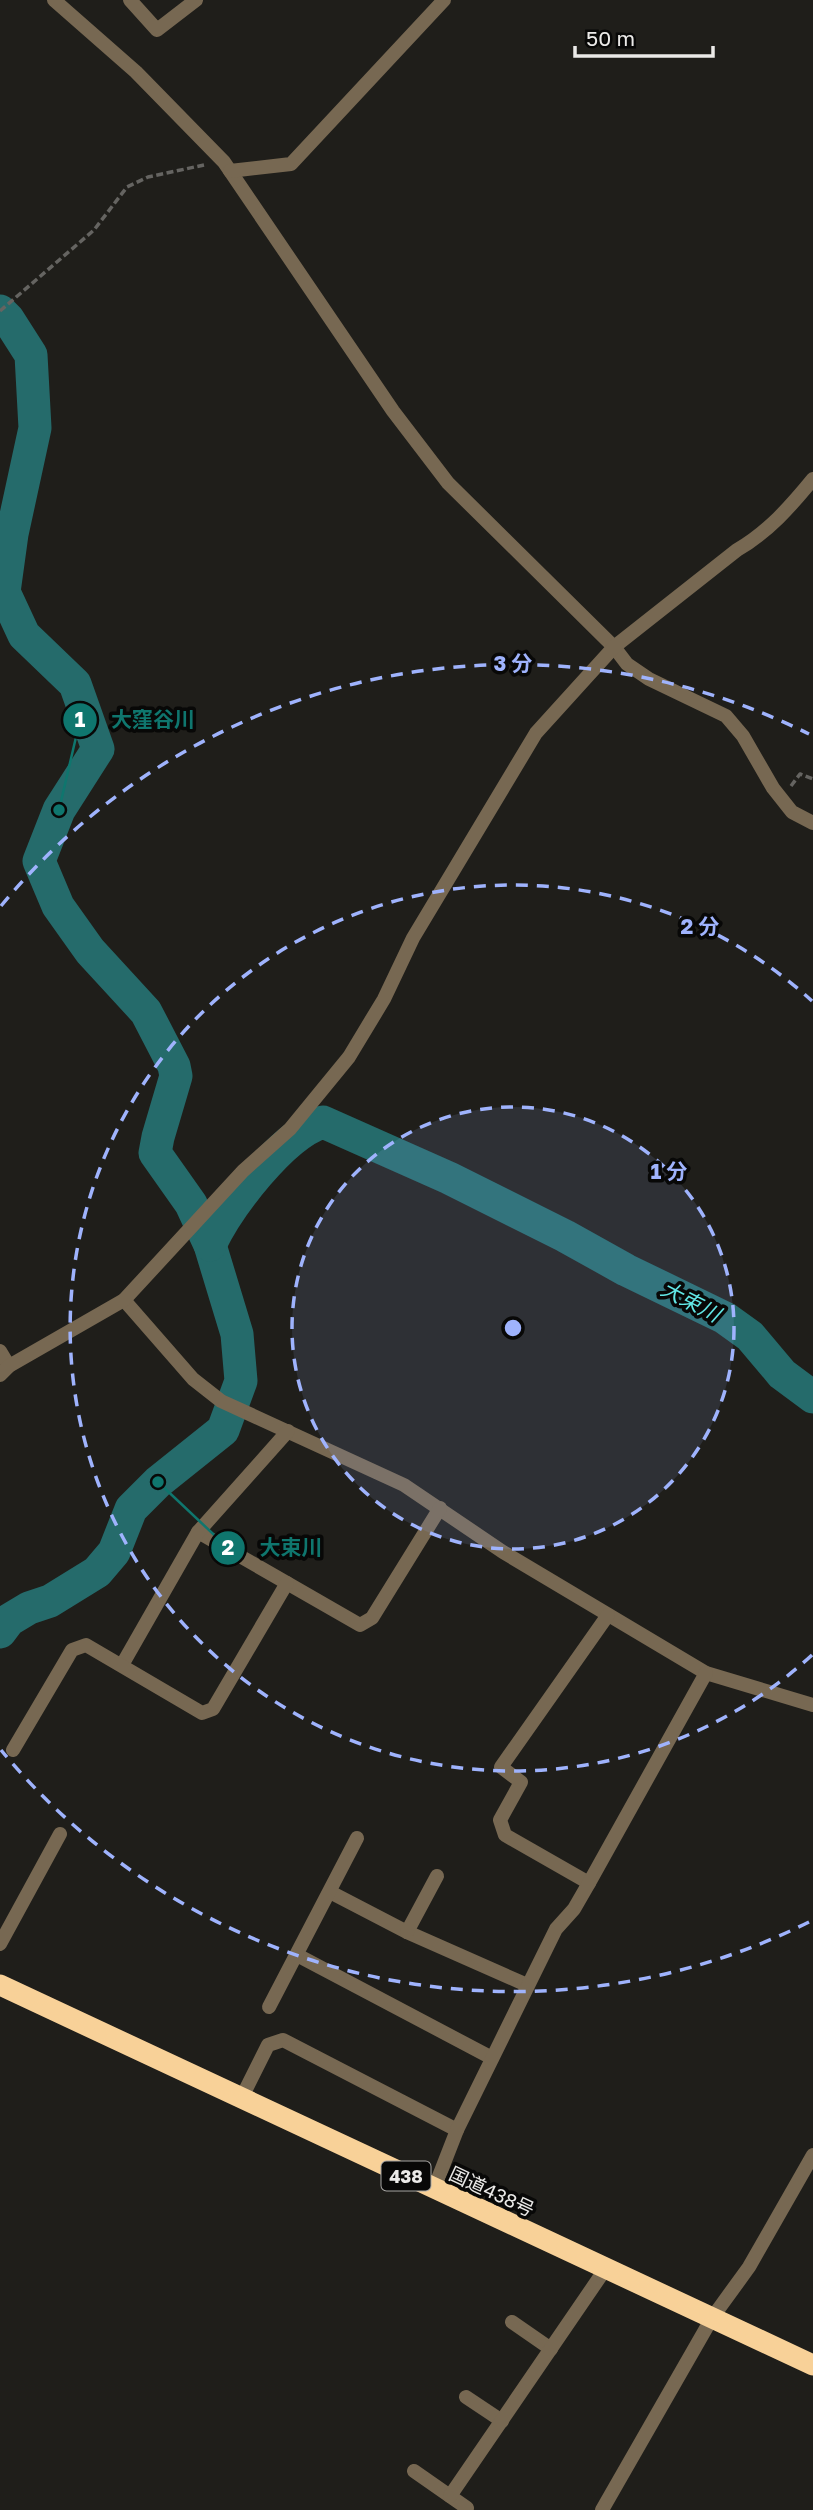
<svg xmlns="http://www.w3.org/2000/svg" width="813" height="2510" font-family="'Golos Text','Noto Sans JP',sans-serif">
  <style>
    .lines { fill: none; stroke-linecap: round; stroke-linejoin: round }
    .river { stroke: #256b6b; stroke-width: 33 }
    .path { stroke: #656461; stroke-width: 3.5; stroke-dasharray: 7 3.5; stroke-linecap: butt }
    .street { stroke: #776852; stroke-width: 14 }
    .highway { stroke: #f8d198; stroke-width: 21 }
    .ring { fill: none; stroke: #9fb3fd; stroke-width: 3.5; stroke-dasharray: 12 9 }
    .labels { text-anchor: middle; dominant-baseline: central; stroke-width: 7; stroke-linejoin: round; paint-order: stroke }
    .shield { fill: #080807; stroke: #a7a6a4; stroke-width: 2 }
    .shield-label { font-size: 18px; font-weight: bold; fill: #ebeae8 }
    .street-label { font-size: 19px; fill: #ebeae8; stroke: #080807 }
    .water-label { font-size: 21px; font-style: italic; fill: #62e7e6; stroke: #080807 }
    .centre { fill: #9fb3fd; stroke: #080807; stroke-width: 3.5 }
    .ring-label { font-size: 21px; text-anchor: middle; font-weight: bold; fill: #9fb3fd; stroke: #080807; stroke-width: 7; stroke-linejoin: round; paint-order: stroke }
    .leader { fill: none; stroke: #0f766e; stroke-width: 2.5 }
    .callout-dot { fill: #0f766e; stroke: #080807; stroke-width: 2.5 }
    .mark-label { font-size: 21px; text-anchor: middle; font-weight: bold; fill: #fff }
    .callout-label { font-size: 21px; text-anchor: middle; font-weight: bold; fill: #0f766e; stroke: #080807; stroke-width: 7; stroke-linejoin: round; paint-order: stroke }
  </style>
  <rect width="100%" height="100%" fill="#1f1e1a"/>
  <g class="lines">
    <g class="river">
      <path d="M0,311L8,319L31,355L35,428L12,534L4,592L24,635L75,684L98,749L59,810L39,861L58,906L90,951L146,1012L174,1066L176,1076L158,1137L155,1153L191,1204L210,1245L237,1334L241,1381L223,1430L158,1482L131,1509L114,1552L97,1572L50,1601L29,1608L9,1620L0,1632"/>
      <path d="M210,1245C228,1207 282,1135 323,1122L449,1178L565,1236L626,1270L725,1318L750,1336L782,1374L813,1397"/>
    </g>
    <g class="path">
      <path d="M0,311L94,230L127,187L148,177L204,165"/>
      <path d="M791,786L800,774L813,779"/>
    </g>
    <g class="street">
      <path d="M54,0L136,72L224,162L393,411L448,483L614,647L627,664L649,679L726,716L743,736L773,788L792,812L813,823"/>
      <path d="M130,0L157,30L196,0"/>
      <path d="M230,171L291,164L444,0"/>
      <path d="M124,1300L193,1379L221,1401L404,1485L503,1552L706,1673L813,1705"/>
      <path d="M0,1351L9,1366"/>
      <path d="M0,1375L9,1366L124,1300L243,1171L290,1129L349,1057L384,999L413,938L536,733L614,647L737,550C768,532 791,506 813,479"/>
      <path d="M198,1532L360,1625L372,1618L440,1508"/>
      <path d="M122,1665L198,1532L288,1431"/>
      <path d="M13,1750L72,1650L86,1645L202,1713L213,1709L287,1583"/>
      <path d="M589,1883L505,1835L500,1820L521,1782L501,1767L608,1615"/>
      <path d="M330,1892L407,1932L527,1985"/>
      <path d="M407,1932L437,1876"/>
      <path d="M0,1944L60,1834"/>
      <path d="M297,1955L492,2058"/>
      <path d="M269,2007L357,1838"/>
      <path d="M241,2099L268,2045L283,2040L457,2130"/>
      <path d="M434,2189L457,2130L556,1929L574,1909L589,1883L706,1673"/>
      <path d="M512,2322L551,2349"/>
      <path d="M466,2397L502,2421"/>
      <path d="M414,2471L467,2508"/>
      <path d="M450,2496L606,2268"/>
      <path d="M602,2510L712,2318L749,2267L813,2155"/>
    </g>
    <path class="highway" d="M0,1985L813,2365"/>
  </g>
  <circle cx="513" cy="1328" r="221" fill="#9fb3fd" fill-opacity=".12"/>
  <g class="ring">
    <circle cx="513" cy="1328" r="221"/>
    <path d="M812 1655A443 443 0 1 1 812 1001"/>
    <path d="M809 1922A664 664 0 0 1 1 1750M1 906A664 664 0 0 1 809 734"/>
  </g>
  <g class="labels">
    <rect class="shield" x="381.5" y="2161.5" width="49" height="29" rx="5"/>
    <g class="shield-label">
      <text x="406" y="2176">438</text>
    </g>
    <g class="street-label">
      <text transform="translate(492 2191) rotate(25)">国道438号</text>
    </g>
    <g class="water-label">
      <text transform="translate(691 1301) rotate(27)">大束川</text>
    </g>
  </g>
  <circle cx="513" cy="1328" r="10" class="centre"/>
  <g class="ring-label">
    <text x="513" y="671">3 分</text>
    <text x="700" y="934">2 分</text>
    <text x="669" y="1179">1 分</text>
  </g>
  <path class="leader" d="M59 810L80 720M158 1482L228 1548"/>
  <g class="callout-dot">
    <circle cx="59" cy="810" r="7"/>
    <circle cx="158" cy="1482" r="7"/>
    <circle cx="80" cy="720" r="18"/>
    <circle cx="228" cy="1548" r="18"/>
  </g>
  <g class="mark-label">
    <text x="80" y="727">1</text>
    <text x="228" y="1555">2</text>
  </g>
  <g class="callout-label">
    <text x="153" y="727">大窪谷川</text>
    <text x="291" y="1555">大束川</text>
  </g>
  <path d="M575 46v10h138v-10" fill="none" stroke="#ebeae8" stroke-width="3.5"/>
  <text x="586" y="46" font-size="21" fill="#ebeae8" stroke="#080807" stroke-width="5" paint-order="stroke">50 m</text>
</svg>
